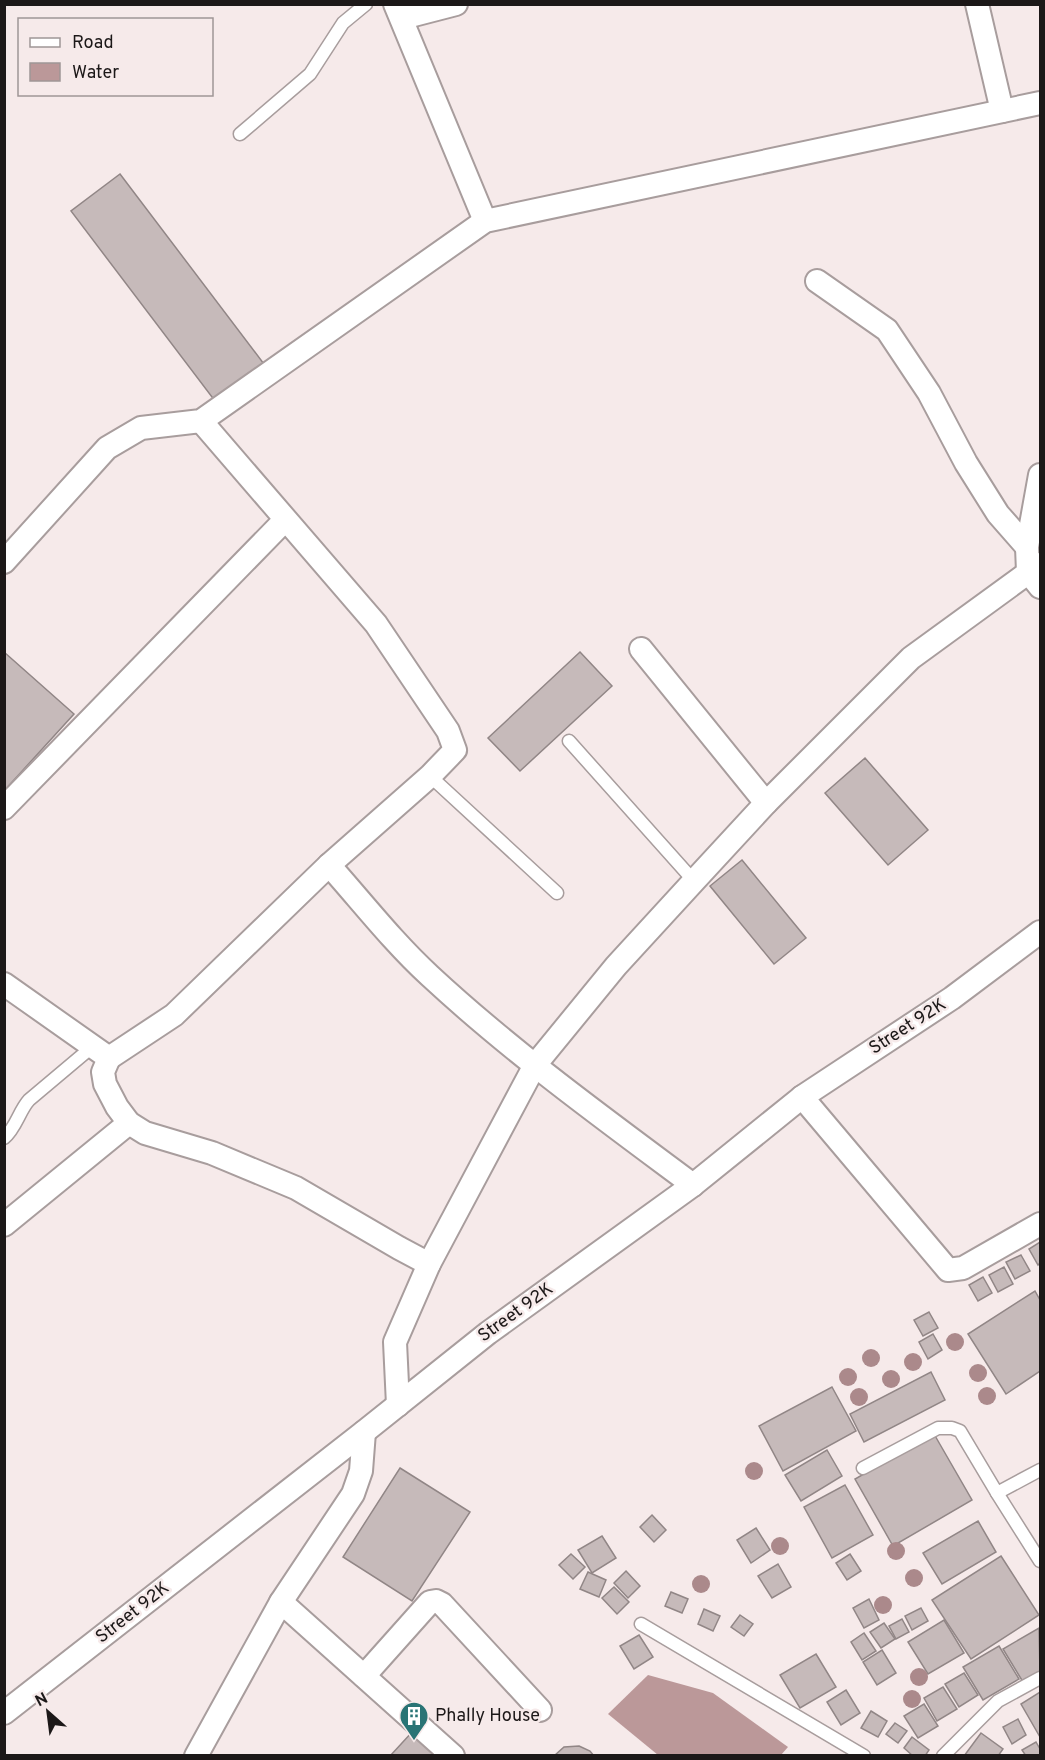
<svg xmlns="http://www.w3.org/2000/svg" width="1045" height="1760" font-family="Overpass,sans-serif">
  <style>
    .water { fill: #bb9899 }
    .building { fill: #c6baba; stroke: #918686; stroke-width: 1.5 }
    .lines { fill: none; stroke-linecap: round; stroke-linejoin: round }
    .lane-casing { stroke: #a89d9d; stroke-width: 15 }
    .street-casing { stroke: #a89d9d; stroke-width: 26 }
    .lane { stroke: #fff; stroke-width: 12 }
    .street { stroke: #fff; stroke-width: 22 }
    .tree { fill: #ab898b }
    .labels { text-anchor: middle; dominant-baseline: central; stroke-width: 5; stroke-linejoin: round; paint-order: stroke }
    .street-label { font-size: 18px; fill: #1c1818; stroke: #f6eaea }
    .poi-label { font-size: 18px; fill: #1c1818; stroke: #f6eaea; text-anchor: start }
  </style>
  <rect width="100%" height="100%" fill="#f6eaea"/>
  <path class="water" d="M648,1675L713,1693L788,1747L781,1755H658L608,1714Z"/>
  <g class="building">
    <path d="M120,174L264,364L215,401L71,211Z"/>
    <path d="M4,652L74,714L4,791Z"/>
    <path d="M580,652L612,686L520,771L488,738Z"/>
    <path d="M865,758L928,830L888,865L825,793Z"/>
    <path d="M742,860L806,938L774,964L710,886Z"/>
    <path d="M1040,1242V1263L1038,1265L1029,1249Z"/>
    <path d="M1021,1255L1030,1271L1015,1279L1006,1262Z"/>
    <path d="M1004,1267L1013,1284L998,1292L989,1275Z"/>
    <path d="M983,1277L992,1293L978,1301L969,1285Z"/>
    <path d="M1035,1291L1040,1300V1371L1006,1394L968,1334Z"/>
    <path d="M929,1312L938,1328L923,1336L914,1320Z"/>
    <path d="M933,1334L942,1350L928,1359L919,1342Z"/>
    <path d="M931,1372L945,1400L864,1442L850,1414Z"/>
    <path d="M832,1387L856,1431L783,1471L759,1426Z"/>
    <path d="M934,1434L972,1500L893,1546L855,1479Z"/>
    <path d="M827,1450L842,1476L801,1501L785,1475Z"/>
    <path d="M400,1468L470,1512L412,1601L343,1557Z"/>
    <path d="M845,1485L873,1535L832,1558L804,1507Z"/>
    <path d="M652,1515L666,1530L654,1542L640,1527Z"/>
    <path d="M978,1521L996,1552L942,1584L923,1553Z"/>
    <path d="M756,1528L770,1550L751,1563L737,1540Z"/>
    <path d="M602,1536L616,1558L592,1573L578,1550Z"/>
    <path d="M571,1554L585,1567L573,1579L559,1565Z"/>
    <path d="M850,1554L861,1571L847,1580L836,1563Z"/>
    <path d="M1001,1556L1039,1615L971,1659L932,1600Z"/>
    <path d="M778,1564L791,1587L772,1598L758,1576Z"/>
    <path d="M626,1571L640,1586L628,1598L614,1583Z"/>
    <path d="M588,1572L606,1580L599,1597L580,1589Z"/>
    <path d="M614,1587L629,1602L617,1614L602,1598Z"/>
    <path d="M671,1592L688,1599L682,1613L665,1606Z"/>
    <path d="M869,1599L879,1620L864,1628L853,1608Z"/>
    <path d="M921,1608L928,1621L912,1630L905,1616Z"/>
    <path d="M704,1609L720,1616L713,1631L698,1624Z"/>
    <path d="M740,1615L753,1624L744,1636L731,1627Z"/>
    <path d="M902,1619L909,1632L896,1639L889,1626Z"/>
    <path d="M944,1620L964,1653L928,1674L908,1642Z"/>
    <path d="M884,1623L895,1639L881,1648L870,1632Z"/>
    <path d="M1039,1628L1040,1672L1023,1682L1003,1649Z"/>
    <path d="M864,1633L876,1651L862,1660L851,1642Z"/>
    <path d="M639,1635L653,1657L634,1669L620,1646Z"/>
    <path d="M999,1646L1019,1679L983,1700L963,1667Z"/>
    <path d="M882,1650L896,1673L877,1685L863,1662Z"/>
    <path d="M816,1654L836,1687L800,1708L780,1675Z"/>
    <path d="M964,1673L978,1695L959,1707L945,1684Z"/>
    <path d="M943,1687L957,1709L937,1721L924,1698Z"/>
    <path d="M846,1690L860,1713L841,1725L827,1702Z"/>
    <path d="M1040,1692V1737L1021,1704Z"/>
    <path d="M924,1704L938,1726L918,1738L904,1716Z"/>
    <path d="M871,1711L887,1721L878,1737L861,1728Z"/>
    <path d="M1018,1719L1026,1735L1012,1744L1003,1727Z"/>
    <path d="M895,1723L907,1731L898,1743L886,1734Z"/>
    <path d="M413,1731L438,1756H390Z"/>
    <path d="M981,1733L1003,1749L998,1756H964Z"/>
    <path d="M912,1737L929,1750L925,1756H913L904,1748Z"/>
    <path d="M1036,1742L1040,1749V1756H1026L1022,1750Z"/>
    <path d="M579,1746L590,1751L594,1756H554L564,1747Z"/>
  </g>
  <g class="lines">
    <g class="lane-casing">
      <g id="lane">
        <path d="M240,134L310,74L343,23L366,4"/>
        <path d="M569,741L694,881"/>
        <path d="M430,776L557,893"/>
        <path d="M4,1138C16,1128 19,1111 29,1100L92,1047"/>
        <path d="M863,1468L938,1428H952L960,1431L997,1493L1040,1561"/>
        <path d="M997,1493L1040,1470"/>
        <path d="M641,1624L864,1756"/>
        <path d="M943,1756L998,1701L1040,1678"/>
      </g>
    </g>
    <g class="street-casing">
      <g id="street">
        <path d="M395,4L485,221"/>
        <path d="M977,4L1002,111"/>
        <path d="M402,18L456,4"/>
        <path d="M817,281L887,330L929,393L966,463L998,514L1027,547"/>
        <path d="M1040,475L1027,547L1028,572L1040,587"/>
        <path d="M4,562L107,448L141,428L201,421L485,221L1040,103"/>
        <path d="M641,649L766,803"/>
        <path d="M4,808L285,520"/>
        <path d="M329,865C362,902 393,942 430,976C512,1052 603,1118 693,1185"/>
        <path d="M4,984L109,1058L103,1072L105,1084L117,1107L129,1123L145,1133L212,1153L296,1188L399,1248L429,1264"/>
        <path d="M109,1058L174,1015L329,865L430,776L455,750L448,731L376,624L201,421"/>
        <path d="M802,1097L948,1270L963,1268L1040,1224"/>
        <path d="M4,1225L129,1123"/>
        <path d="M398,1405L395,1342L429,1264L535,1065L616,966L694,881L766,803L911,658L1040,564"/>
        <path d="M281,1602L453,1756"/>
        <path d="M364,1676L430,1602L436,1601L442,1604L540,1710"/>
        <path d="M4,1713L364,1432L488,1333L693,1185L802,1097L952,998L1040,932"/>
        <path d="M196,1756L281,1602L353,1494L361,1471L364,1432"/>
      </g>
    </g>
    <use href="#lane" class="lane"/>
    <use href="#street" class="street"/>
  </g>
  <g class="tree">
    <circle cx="955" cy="1342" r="9"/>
    <circle cx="871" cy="1358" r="9"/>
    <circle cx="913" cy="1362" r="9"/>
    <circle cx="978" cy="1373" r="9"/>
    <circle cx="848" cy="1377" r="9"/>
    <circle cx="891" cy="1379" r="9"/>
    <circle cx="987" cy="1396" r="9"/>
    <circle cx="859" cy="1397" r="9"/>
    <circle cx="754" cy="1471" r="9"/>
    <circle cx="780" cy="1546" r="9"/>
    <circle cx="896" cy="1551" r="9"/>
    <circle cx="914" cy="1578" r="9"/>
    <circle cx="701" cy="1584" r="9"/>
    <circle cx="883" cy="1605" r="9"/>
    <circle cx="919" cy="1677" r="9"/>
    <circle cx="912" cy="1699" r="9"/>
  </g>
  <defs>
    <g id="building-pin" transform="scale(1.5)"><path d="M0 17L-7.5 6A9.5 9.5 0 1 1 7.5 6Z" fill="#297475" stroke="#f6eaea"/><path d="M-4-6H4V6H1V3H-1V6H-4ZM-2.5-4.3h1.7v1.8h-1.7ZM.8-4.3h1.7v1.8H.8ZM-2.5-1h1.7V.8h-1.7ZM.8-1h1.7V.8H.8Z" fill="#fff"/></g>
  </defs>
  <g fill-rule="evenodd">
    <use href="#building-pin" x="414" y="1716"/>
  </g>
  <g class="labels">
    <g class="street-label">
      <text transform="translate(908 1027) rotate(-33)">Street 92K</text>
      <text transform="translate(516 1313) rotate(-36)">Street 92K</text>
      <text transform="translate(133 1613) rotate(-38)">Street 92K</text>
    </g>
    <g class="poi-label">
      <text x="435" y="1716">Phally House</text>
    </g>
  </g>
  <rect width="1045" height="1760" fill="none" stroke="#1c1818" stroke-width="12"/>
  <rect x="18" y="18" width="195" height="78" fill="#f6eaea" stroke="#9f9696" stroke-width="1.5"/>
  <rect x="30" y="38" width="30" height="9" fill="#ffffff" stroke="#9f9696" stroke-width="1.5"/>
  <text x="72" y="48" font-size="18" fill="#1c1818">Road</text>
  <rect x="30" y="63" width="30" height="18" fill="#bb9899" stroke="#9f9696" stroke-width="1.5"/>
  <text x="72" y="78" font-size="18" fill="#1c1818">Water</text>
  <g transform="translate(48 1712) rotate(332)" stroke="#f6eaea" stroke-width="4.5" paint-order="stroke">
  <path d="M0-4.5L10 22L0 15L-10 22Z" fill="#1c1818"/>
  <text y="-9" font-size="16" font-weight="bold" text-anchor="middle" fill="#1c1818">N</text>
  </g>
</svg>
